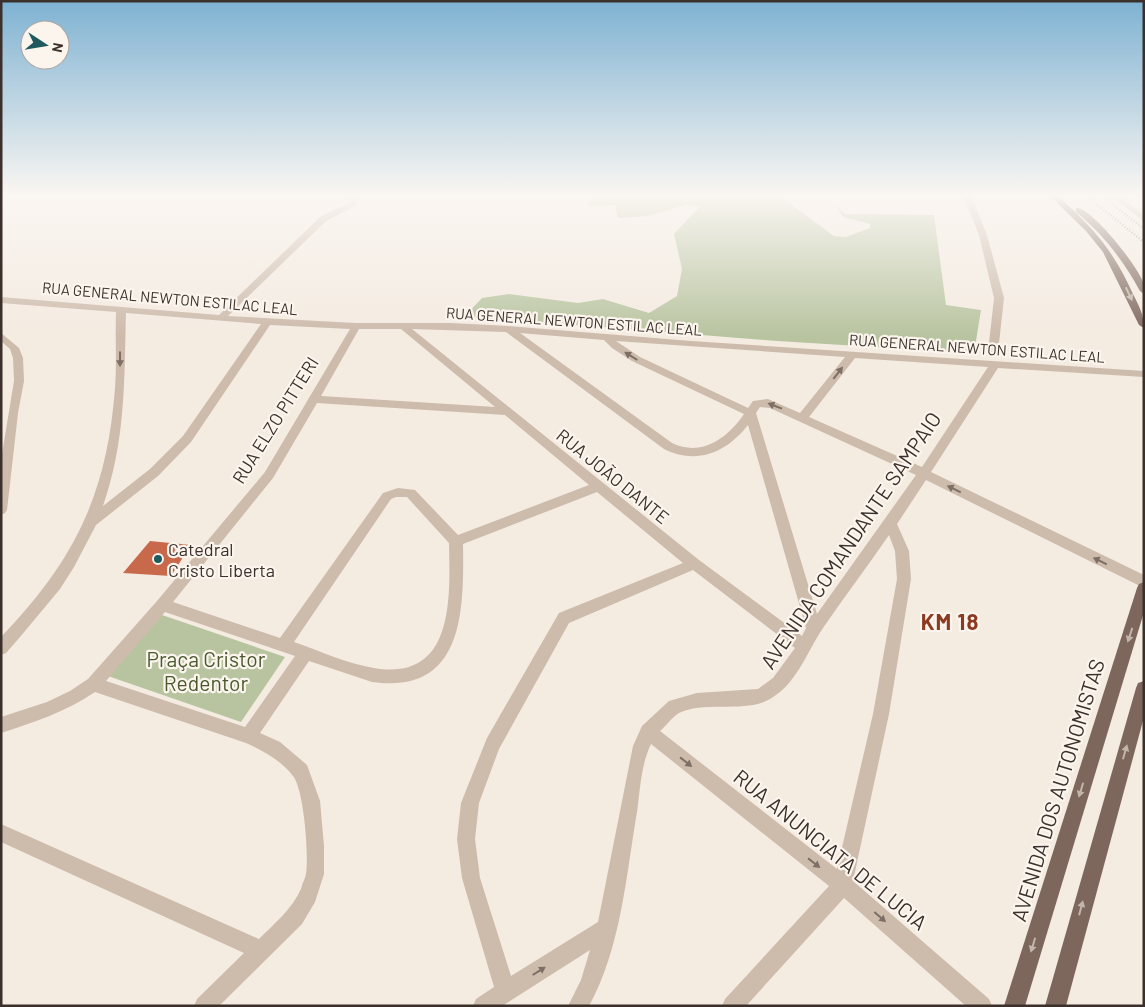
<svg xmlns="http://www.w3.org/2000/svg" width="1145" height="1007" font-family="Barlow,sans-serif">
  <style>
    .green { fill: #b8c4a0 }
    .building { fill: #c8694b }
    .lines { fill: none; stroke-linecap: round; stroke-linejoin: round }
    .minor { fill: #cdbbac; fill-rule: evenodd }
    .major { fill: #7d675c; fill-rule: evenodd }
    .rail { stroke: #3b302b; stroke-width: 2.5; stroke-dasharray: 0.5 2.5; stroke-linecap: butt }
    .oneway { fill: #c2b5ac }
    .oneway2 { fill: #7d6f65 }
    .poi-dot { fill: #1f5a5e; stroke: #fbf5ee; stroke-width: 2 }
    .labels { text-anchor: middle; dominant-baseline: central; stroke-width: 4.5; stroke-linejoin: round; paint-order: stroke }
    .far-street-label { font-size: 15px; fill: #3b302b; stroke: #fbf5ee }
    .street-label { font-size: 18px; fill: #3b302b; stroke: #fbf5ee }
    .poi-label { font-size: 18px; fill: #3b302b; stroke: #fbf5ee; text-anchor: start }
    .near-street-label { font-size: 21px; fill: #3b302b; stroke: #fbf5ee }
    .near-park-label { font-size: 21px; fill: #4a5a2e; stroke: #fbf5ee }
    .district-label { font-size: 22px; font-weight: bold; letter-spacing: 1px; fill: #8c3b22; stroke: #fbf5ee }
  </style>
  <rect width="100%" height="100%" fill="#f4ebe1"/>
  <g class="green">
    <path d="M613,195H778L834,236L846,237L870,228V224L843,217L835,204L845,214L934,215L946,305L981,310L974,353L777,341L465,316L482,298L509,294L578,303L603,299L649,313L677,296L682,269L674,234L700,206L686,205L647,216L618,218L615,205L589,206L588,202Z"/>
    <path d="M162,615L285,657L241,722L108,676Z"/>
  </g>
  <path class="building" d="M150,541L191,545L171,576L123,573Z"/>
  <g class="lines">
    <g class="minor">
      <path d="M351,195H359L355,206L326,221L228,316L356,323H451L508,326L691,341L1144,371V377L998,368L931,472L1144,575V588L926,480L897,524L909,551L911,579L889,714L853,881L989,999L992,1006H966L844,898L746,1006H722L725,999L829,886L651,744C641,764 640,791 637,812C626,876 621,948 589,1006H568L581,980L590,950L502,1006H473L476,999L494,987L462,878L457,839L461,803L487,738L559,613L683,563L597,492L463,544C464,611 464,695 372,682L309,661L260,733L280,742L307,765L320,801L324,846V874L315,902L302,924L219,1006H194L197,999L244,953L1,842V824L259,939C274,924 292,909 301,889C302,884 305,879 306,874C309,856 304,789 293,776C281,760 263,751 246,743L95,692C66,712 34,722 1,733V717L47,702L70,691L88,679L157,601L265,472L350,329L270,325L191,442L158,476L96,525L74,567L60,589L20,637L6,653L1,655V637C74,561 107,495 115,388C117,363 115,338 116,312L1,303V297L219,315L320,217L349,203ZM126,313L261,324L183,436L150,469L103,506C126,439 124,382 126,313ZM359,329H401L495,407L321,396ZM412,329L506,332L664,449C697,465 726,453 748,425L806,628L802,636L699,560ZM520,333L604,340L612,348L632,361L744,414C727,439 701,457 672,443ZM616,341L845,357L800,413L768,399L753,401L748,408L640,357ZM855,358L988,367L922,467L809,417ZM317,403L505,415L589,485L458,535L415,490L398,488L383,493L280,638L173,602L273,478ZM760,407L770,408L916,475L817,614L756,413ZM396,497H407L449,543C450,597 455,682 374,668C348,664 320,651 294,642L391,499ZM889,535L895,551L897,579L873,714L837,869L660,731C666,726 673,716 679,713C702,701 743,712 766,701C796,687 806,653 823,628C844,597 867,567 889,535ZM693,570L795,648L773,678L758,689L697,693L669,701L642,726L633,746L598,922L511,976L480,878L475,839L479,803L499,749L569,623ZM165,612L295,656L245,727L106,681Z"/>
      <path d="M963,195H971L987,235L1004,298L998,352L993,355L988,352L994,298L979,235Z"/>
      <path d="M1109,195H1117L1144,215V221Z"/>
      <path d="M1,333L19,348L23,358L24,381L18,413L7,510L5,513L1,515V460L14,381L13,358L10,349L1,341Z"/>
    </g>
    <g class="major">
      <path d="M1049,195H1057C1092,227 1112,248 1132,292C1138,304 1144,314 1144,328L1139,325L1103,252L1086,231Z"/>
      <path d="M1076,208C1092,207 1138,267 1143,282C1144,285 1144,290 1144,294L1140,291C1123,260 1103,234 1076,212Z"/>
      <path d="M1144,582V612L1025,1006H1004L1137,588L1139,584Z"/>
      <path d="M1144,681V717L1066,1006H1045L1136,688L1138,683Z"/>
    </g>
    <g class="rail">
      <path d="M1085,195L1144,242"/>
      <path d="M1101,195L1144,229"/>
    </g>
  </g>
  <defs><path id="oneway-solid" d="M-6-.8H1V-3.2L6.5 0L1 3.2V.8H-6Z" transform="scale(1.25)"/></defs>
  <g class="oneway">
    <use href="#oneway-solid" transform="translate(1129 294) rotate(65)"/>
    <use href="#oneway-solid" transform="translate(1130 635) rotate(108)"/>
    <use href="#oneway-solid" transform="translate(1125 752) rotate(-74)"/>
    <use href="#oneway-solid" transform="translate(1081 790) rotate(107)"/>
    <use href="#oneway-solid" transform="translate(1081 908) rotate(-75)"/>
    <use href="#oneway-solid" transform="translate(1033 945) rotate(107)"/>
  </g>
  <g class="oneway2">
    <use href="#oneway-solid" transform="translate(631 356) rotate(-148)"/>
    <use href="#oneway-solid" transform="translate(120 359) rotate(90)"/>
    <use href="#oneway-solid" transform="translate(838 373) rotate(-52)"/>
    <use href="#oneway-solid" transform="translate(775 406) rotate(-159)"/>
    <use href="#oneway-solid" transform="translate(954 489) rotate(-154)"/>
    <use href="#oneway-solid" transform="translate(1100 561) rotate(-154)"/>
    <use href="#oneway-solid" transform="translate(686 762) rotate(38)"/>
    <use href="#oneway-solid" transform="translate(814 863) rotate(38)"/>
    <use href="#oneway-solid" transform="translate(880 917) rotate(41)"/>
    <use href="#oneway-solid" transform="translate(539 971) rotate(-32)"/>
  </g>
  <linearGradient id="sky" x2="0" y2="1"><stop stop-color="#7eb2d2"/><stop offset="0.58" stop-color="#faf6f2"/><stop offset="1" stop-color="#faf6f2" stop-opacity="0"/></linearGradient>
  <rect width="1145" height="336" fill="url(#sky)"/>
  <circle class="poi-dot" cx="158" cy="559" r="5"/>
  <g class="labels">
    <g class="far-street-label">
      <text transform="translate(170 298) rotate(5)">RUA GENERAL NEWTON ESTILAC LEAL</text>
      <text transform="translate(574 321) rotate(4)">RUA GENERAL NEWTON ESTILAC LEAL</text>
      <text transform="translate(977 348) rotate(4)">RUA GENERAL NEWTON ESTILAC LEAL</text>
    </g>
    <g class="street-label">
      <text transform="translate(275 420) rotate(-58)">RUA ELZO PITTERI</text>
      <text transform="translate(613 476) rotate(39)">RUA JOÃO DANTE</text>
    </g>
    <g class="poi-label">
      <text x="168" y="549">Catedral<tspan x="168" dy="21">Cristo Liberta</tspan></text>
    </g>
    <g class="near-street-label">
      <text transform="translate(850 540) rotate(-56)">AVENIDA COMANDANTE SAMPAIO</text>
      <text transform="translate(1057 790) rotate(-73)">AVENIDA DOS AUTONOMISTAS</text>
      <text transform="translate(831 849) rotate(39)">RUA ANUNCIATA DE LUCIA</text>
    </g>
    <g class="near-park-label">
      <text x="206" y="658">Praça Cristor<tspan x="206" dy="24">Redentor</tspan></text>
    </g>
    <g class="district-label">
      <text x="950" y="621">KM 18</text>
    </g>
  </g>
  <rect width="1145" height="1007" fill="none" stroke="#3b302b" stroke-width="5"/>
  <g transform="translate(45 45) rotate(102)"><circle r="24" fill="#fbf5ee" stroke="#aea6a0"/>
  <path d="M0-4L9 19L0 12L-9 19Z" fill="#1f5a5e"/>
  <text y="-8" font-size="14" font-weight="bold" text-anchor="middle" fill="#3b302b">N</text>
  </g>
</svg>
